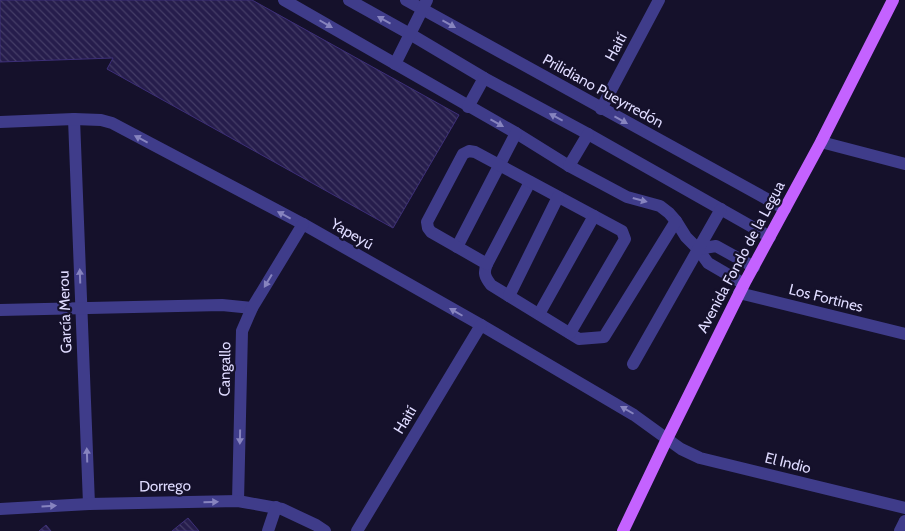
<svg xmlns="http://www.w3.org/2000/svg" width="905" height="531" font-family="Cabin,sans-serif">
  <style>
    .building { fill: url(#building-back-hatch); stroke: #3d2f78 }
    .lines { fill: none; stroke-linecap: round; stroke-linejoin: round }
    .minor { stroke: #3f3c8a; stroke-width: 12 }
    .major { stroke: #c462ff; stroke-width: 12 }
    .oneway { fill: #8784bf }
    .labels { text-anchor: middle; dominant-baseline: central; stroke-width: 4.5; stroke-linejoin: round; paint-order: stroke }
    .street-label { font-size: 15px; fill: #dfdbff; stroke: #15112b }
  </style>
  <defs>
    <pattern id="building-back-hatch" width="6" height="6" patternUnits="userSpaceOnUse" patternTransform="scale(1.25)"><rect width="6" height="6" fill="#261d4c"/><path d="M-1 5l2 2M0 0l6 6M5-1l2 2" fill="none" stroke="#453d67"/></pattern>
  </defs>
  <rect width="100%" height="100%" fill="#15112b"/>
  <g class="building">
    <path d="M0,0H252L459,115L393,228L107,69L113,58L0,62Z"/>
    <path d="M188,518L199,531H172Z"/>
    <path d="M46,525L51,531H39Z"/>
  </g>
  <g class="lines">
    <g class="minor">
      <path d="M284,0L516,133L569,166L627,197L660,206L669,213L676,221L686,237L698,249L708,263L744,284"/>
      <path d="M349,0L410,34L484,78L588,134L770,237"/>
      <path d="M406,0L785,209"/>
      <path d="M395,64L427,0"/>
      <path d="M468,107L484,78"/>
      <path d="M601,109L659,0"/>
      <path d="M74,119L89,504"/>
      <path d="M0,122L74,119L101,120L112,123L303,224L481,325L634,415L681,449L700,458L905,508"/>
      <path d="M821,142L905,164"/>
      <path d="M569,166L588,134"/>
      <path d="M530,182L487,264C483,273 485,277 491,285L579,339L604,337L676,221"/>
      <path d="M457,247L516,133"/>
      <path d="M698,249L716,246L754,267"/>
      <path d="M487,264L431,232L428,228L427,222L463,154L469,151L475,152L622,231L625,239L570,333"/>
      <path d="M739,293L905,334"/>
      <path d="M509,296L558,197"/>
      <path d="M0,310L222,305L252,308"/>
      <path d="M539,314L594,216"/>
      <path d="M633,364L721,209"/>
      <path d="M238,501L242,331L252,308L303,224"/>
      <path d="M0,509L89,504L238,501L282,509L316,525L325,531"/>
      <path d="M268,531L276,507"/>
      <path d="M357,531L481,325"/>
      <path d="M900,531L905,521"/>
    </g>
    <path class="major" d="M623,531L667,439L744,284L821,142L893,0"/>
  </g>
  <defs><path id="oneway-solid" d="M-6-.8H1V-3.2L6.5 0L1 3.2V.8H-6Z" transform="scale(1.25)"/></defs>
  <g class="oneway">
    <use href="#oneway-solid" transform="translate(384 20) rotate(-151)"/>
    <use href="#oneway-solid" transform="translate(326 24) rotate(30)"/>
    <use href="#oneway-solid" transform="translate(449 24) rotate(29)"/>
    <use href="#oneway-solid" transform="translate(556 117) rotate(-152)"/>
    <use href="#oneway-solid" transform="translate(621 120) rotate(29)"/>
    <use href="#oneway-solid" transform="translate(497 123) rotate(29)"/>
    <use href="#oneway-solid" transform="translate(141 139) rotate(-152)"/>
    <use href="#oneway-solid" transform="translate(640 200) rotate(15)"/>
    <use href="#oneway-solid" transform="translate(284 215) rotate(-152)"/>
    <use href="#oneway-solid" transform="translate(80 276) rotate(-92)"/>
    <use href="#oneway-solid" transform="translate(268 281) rotate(121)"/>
    <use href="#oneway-solid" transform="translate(456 312) rotate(-150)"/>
    <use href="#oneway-solid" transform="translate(627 410) rotate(-150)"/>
    <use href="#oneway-solid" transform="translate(240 437) rotate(91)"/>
    <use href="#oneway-solid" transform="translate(87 455) rotate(-92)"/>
    <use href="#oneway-solid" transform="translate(211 502) rotate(-1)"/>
    <use href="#oneway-solid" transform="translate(49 506) rotate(-3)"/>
  </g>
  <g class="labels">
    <g class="street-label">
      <text transform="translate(616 47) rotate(-62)">Haití</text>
      <text transform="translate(603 91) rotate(29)">Prilidiano Pueyrredón</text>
      <text transform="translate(352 234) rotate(30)">Yapeyú</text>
      <text transform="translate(741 257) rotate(-62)">Avenida Fondo de la Legua</text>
      <text transform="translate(826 298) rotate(14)">Los Fortines</text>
      <text transform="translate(65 312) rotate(-92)">García Merou</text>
      <text transform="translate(225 369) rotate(-89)">Cangallo</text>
      <text transform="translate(405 420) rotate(-59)">Haití</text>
      <text transform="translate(788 463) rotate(14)">El Indio</text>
      <text transform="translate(165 486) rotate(-1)">Dorrego</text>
    </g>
  </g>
</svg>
